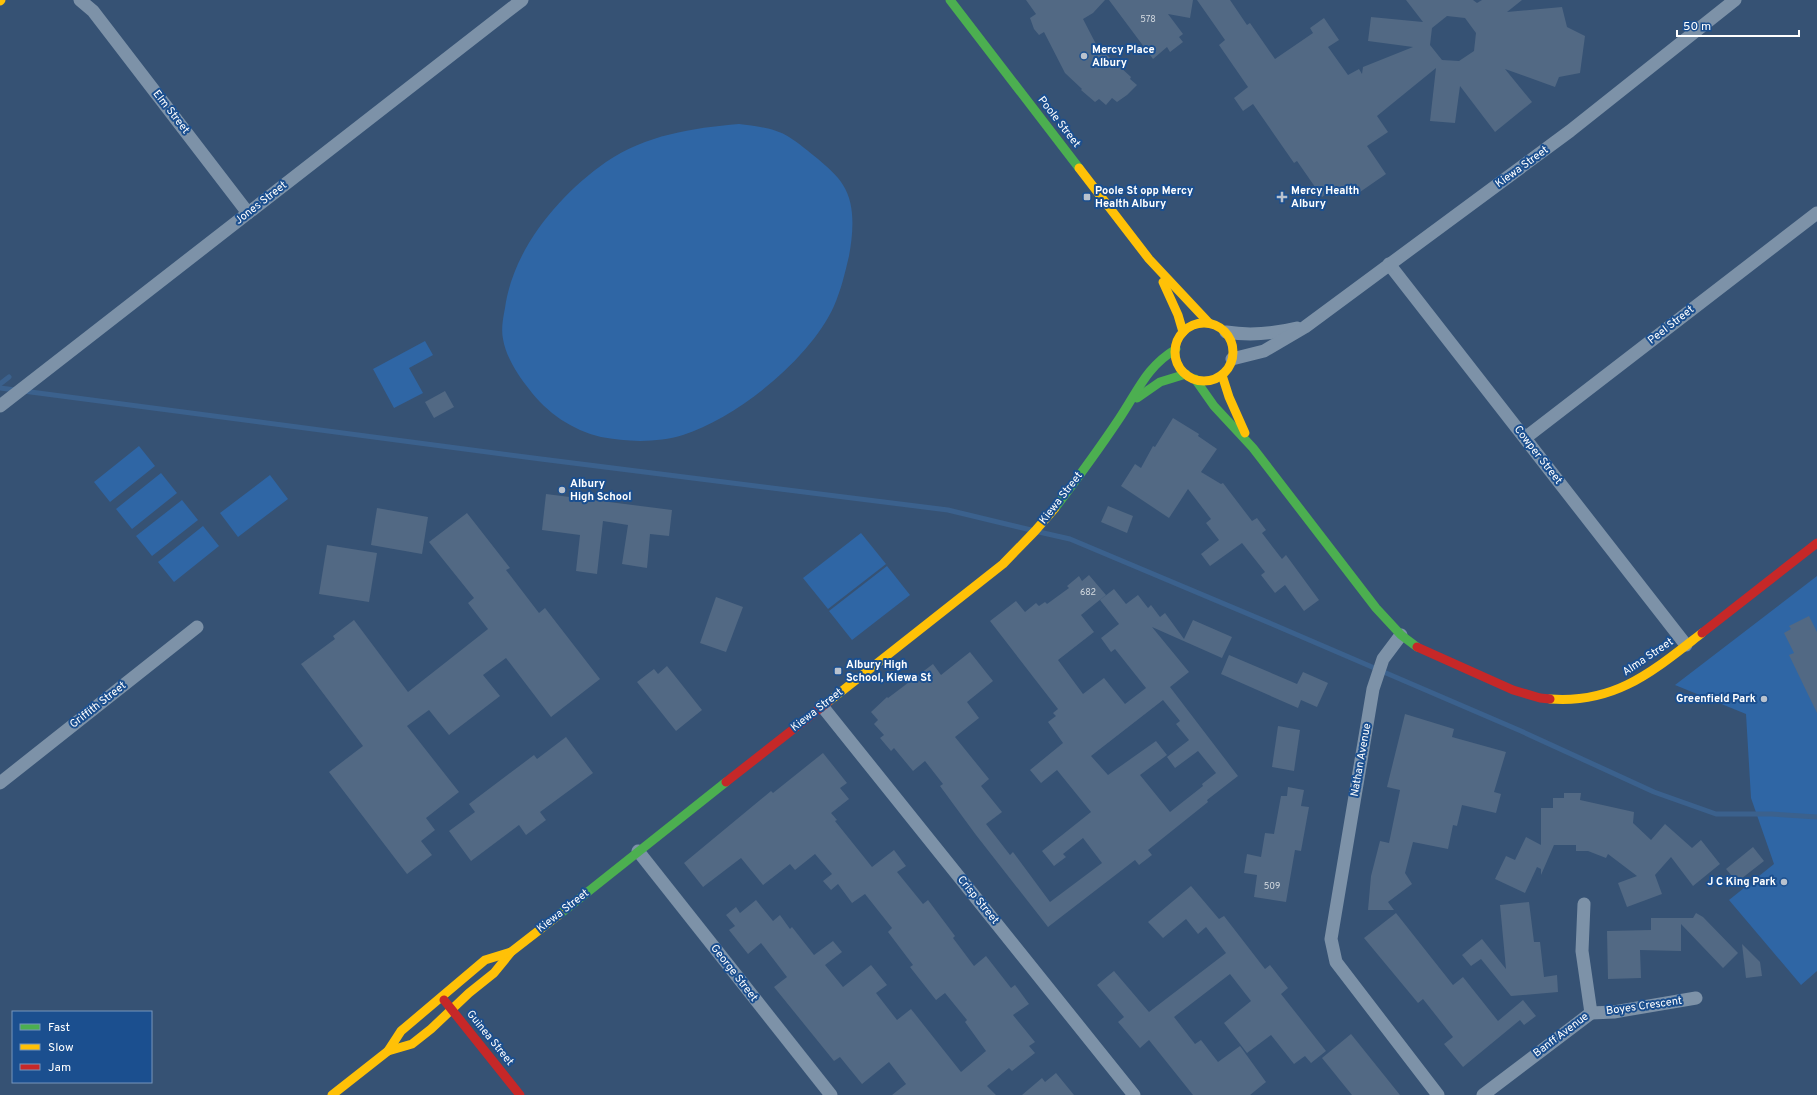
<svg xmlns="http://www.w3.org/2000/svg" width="1817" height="1095" font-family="Overpass,sans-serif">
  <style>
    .green { fill: #2f66a5 }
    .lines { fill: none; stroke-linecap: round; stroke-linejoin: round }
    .stream { stroke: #3b618d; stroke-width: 5 }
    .building { fill: #526984; fill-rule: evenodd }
    .street { stroke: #7d92a8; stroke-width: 13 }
    .fast { stroke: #4caf50; stroke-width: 9 }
    .slow { stroke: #ffc107; stroke-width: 9 }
    .jam { stroke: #c62828; stroke-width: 9 }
    .poi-dot { fill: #b9c2ce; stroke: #1b4f8f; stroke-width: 1.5 }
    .labels { text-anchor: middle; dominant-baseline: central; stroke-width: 4; stroke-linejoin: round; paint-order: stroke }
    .number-label { font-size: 9px; fill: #d4dae0 }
    .poi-label { font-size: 11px; font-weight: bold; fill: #fff; stroke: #1b4f8f; text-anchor: start }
    .street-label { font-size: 11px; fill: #fff; stroke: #1b4f8f }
  </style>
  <rect width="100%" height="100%" fill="#365274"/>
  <g class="green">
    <path d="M739,124C755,126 775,128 789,137C799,143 809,152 818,159C827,167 837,175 843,185C856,205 853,234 849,256C845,273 841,290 834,306C810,359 738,417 683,435C657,443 627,442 601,437C572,430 547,413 529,389C518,375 506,357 503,339C501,329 503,318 505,308C513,249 559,195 606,162C646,135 692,128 739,124Z"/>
    <path d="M425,341L433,355L409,368L423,393L394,408L373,369Z"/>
    <path d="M139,446L155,466L110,502L94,482Z"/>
    <path d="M161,473L177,493L132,529L116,509Z"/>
    <path d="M270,475L288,499L238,537L220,513Z"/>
    <path d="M182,500L198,520L152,556L136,536Z"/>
    <path d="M203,526L219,546L174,582L158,562Z"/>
    <path d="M861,533L886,564L828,609L803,578Z"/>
    <path d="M887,566L910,595L852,640L829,611Z"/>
    <path d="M1817,576V971L1801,985L1729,900L1774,864L1751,798L1746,714L1675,685Z"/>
  </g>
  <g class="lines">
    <g class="stream">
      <path d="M0,384L9,377"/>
      <path d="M0,388L541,459L948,510L1031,530"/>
      <path d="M1039,532L1070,539L1272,624L1521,731L1654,792L1716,814H1771L1817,817"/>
    </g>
  </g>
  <g class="building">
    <path d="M1026,0H1105L1093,13L1083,19L1097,46L1131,77L1130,79L1137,85L1127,95L1117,102L1112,98L1106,105L1099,99L1095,102L1081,90L1082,89L1065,73L1044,32L1039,35L1034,29L1030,18L1036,14Z"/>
    <path d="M1109,0H1193L1190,18L1168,14L1183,34L1179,37L1183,42L1170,52L1167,47L1153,59Z"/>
    <path d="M1197,0H1230L1247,25L1250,23L1275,59L1313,33L1310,28L1324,18L1339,40L1328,47L1348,75L1359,69L1362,74L1363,67L1413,47L1368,41L1371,17L1423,22L1406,0H1473L1477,3L1482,0H1522L1507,12L1562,7L1567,27L1585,36L1580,73L1559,77L1555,87L1505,69L1532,102L1495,132L1460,86L1455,123L1430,121L1436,68L1377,116L1388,132L1367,146L1386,174L1360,192L1355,184L1336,197L1332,190L1322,197L1297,161L1294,163L1253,104L1243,111L1234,98L1248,87L1219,45L1225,40ZM1447,16L1465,18L1476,33L1474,51L1459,61L1442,60L1430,45L1432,28Z"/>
    <path d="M445,391L454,407L434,418L425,402Z"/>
    <path d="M1173,418L1199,434L1198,436L1217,449L1201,472L1221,484L1223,483L1252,521L1257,518L1266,530L1262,533L1282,559L1286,555L1319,600L1304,611L1285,585L1275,593L1261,575L1265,572L1242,543L1210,566L1201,554L1219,540L1206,523L1211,519L1188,489L1169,518L1121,486L1135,464L1141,468L1153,446L1155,447Z"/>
    <path d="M546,494L672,510L669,536L650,534L647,568L622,564L628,525L603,521L597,574L576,571L580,535L542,530Z"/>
    <path d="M1108,506L1133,516L1127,533L1101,522Z"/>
    <path d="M377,508L428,517L422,554L371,545Z"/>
    <path d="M467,513L510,568L506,570L539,613L545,608L600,679L551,717L506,658L483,675L500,696L449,735L429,710L407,726L459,792L426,818L435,830L421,841L432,855L407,874L329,772L363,746L301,664L335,639L333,636L354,620L408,692L488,629L468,603L474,598L429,542Z"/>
    <path d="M327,545L377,553L369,602L319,594Z"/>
    <path d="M1089,575L1106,595L1081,615L1094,632L1058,660L1083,694L1104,678L1125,704L1146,688L1115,649L1111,652L1101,638L1119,624L1100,600L1114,589L1126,604L1138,595L1148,608L1151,605L1160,617L1165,613L1184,639L1193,620L1232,637L1222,658L1152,627L1189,672L1170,687L1238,776L1207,800L1208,802L1148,850L1152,855L1139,865L1135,860L1048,927L976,835L940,786L943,784L925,761L913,771L894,748L891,751L880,738L884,735L874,724L878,720L871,712L887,697L888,698L933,664L941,675L970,652L993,681L967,702L979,718L955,737L989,779L981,786L1002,812L986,824L1010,855L1013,852L1050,902L1102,863L1083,838L1063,854L1066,857L1054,866L1042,851L1091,812L1057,770L1041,783L1030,770L1063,743L1048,722L1056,716L1053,713L1058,709L990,621L1016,601L1025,612L1036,603L1039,606L1045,602L1047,604L1069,588L1067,586L1079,576L1082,581ZM1163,700L1180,721L1176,724L1189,740L1167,757L1175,768L1198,751L1216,773L1202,784L1203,786L1170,812L1140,775L1167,755L1156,741L1108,775L1091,756Z"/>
    <path d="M716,597L743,607L726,652L700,643Z"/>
    <path d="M1809,616L1817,632V713L1789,655L1794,653L1784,633L1791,629L1789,626Z"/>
    <path d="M1229,655L1297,684L1303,672L1328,683L1317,707L1301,700L1298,708L1221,674Z"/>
    <path d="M667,666L702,710L676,731L637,682L654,669L658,674Z"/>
    <path d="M1405,714L1454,729L1452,737L1506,752L1494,792L1501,794L1496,813L1462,805L1457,826L1453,825L1448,849L1413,842L1405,873L1412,884L1388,902L1394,910H1368L1371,876L1380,841L1389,843L1400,790L1387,787Z"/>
    <path d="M1278,726L1300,730L1294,771L1272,767Z"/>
    <path d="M566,737L593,773L540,812L546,820L526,835L519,825L471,861L449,831L475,812L469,804L534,755L537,759Z"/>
    <path d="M823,753L847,783L840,788L849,799L831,813L837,820L835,821L872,867L894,850L906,866L897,872L923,904L928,900L955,936L953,938L974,966L986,956L1011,988L1015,985L1029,1004L1013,1015L1035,1042L1029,1046L1035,1053L1012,1071L1009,1068L987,1086L996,1095H892L906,1084L889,1062L862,1084L840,1057L834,1061L774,987L787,977L761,943L748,954L729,930L735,926L726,915L736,907L740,913L756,900L773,921L780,915L790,929L792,927L814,955L833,941L842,952L825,965L843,987L871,965L887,985L876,993L897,1020L911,1009L961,1072L986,1051L965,1022L967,1020L945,993L936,1000L910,967L913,965L888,932L892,928L865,894L852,903L838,884L831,890L823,881L832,874L815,854L795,870L790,864L763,885L741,858L703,887L684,863L771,791L773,793Z"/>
    <path d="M1288,787L1304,790L1301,806L1309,807L1301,851L1295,850L1286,902L1254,897L1257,875L1244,873L1247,854L1261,857L1265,833L1274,834L1281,796H1287Z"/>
    <path d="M1564,793H1581L1580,800L1634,812L1633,823L1651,840L1665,824L1692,848L1701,840L1720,864L1693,886L1671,857L1655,875L1662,894L1627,907L1618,883L1637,876L1608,854L1606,858L1588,851H1576V845H1554L1541,875V869L1537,867L1525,893L1495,879L1506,856L1515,860L1526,837L1541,845V808H1553V798H1564Z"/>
    <path d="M1753,847L1764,861L1737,882L1726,869Z"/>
    <path d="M1191,886L1219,919L1224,916L1265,969L1270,965L1288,988L1281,994L1326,1051L1311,1063L1305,1056L1294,1064L1271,1035L1247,1053L1224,1023L1251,1001L1230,974L1174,1017L1195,1044L1201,1040L1218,1062L1240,1046L1266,1082L1250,1095H1193L1149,1040L1140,1048L1118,1022L1124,1017L1097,985L1114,971L1149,1012L1226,953L1206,927L1198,934L1186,919L1163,938L1148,922Z"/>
    <path d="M1529,902L1534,942H1540L1544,977L1557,975L1558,992L1511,996L1481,959L1471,966L1462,955L1482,939L1506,969L1500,905Z"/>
    <path d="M1396,913L1453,985L1463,977L1498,1021L1523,1000L1536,1016L1524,1025L1520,1020L1463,1067L1444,1044L1453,1037L1423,999L1418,1003L1364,938Z"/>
    <path d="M1696,913L1703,917L1738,953L1723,968L1681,924V951L1640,950L1641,978L1608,979L1607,931L1651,930V918H1693Z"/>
    <path d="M1742,944L1760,962L1762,976L1746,978Z"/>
    <path d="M1351,1034L1400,1095H1352L1322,1058Z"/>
    <path d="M1056,1073L1074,1095H1022L1042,1078L1045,1082Z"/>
  </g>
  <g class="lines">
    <g class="street">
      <path d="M80,0L93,11L248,213"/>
      <path d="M1389,264L1686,645"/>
      <path d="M1226,332C1251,336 1272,334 1297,328"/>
      <path d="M1232,359L1264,351L1305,327L1570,131L1735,0"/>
      <path d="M0,406L522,0"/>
      <path d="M1525,438L1817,213"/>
      <path d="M1401,635L1383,659L1373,689L1331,939L1336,962L1438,1095"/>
      <path d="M822,706L1134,1095"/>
      <path d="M0,783L197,627"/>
      <path d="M638,851L831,1095"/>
      <path d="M1591,1013L1614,1012L1696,998"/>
      <path d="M1483,1095L1591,1013L1582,951L1584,904"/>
    </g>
    <g class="fast">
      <path d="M950,0L1079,168"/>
      <path d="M1195,379L1214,406L1253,448L1376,608L1401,635L1417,647"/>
      <path d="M1137,398L1160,382L1186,374"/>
      <path d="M1055,508C1077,479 1099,449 1119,419C1138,391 1146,367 1176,349"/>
      <path d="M560,914L726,782"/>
    </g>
    <g class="slow">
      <path d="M0,1L1,0"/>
      <path d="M1079,168L1149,259L1209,323"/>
      <path d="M1163,282L1178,315L1183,332"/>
      <circle cx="1204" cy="352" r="29"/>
      <path d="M1222,375L1229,397L1245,433"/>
      <path d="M1550,699C1616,704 1653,671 1702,633"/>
      <path d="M828,702L1003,564L1035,531L1055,508"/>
      <path d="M388,1051L412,1044L431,1029L469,993L494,973L511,952L560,914"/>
      <path d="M332,1095L388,1051L401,1031L485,960L511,952"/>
    </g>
    <g class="jam">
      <path d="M1702,633L1817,543"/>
      <path d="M1417,647L1513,690L1540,698L1550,699"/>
      <path d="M726,782L828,702"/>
      <path d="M444,1000L520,1095"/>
    </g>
  </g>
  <g class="poi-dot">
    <circle cx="1084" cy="56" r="4"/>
    <rect x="1083" y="193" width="8" height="8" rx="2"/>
    <path d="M1280 191h4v4h4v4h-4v4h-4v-4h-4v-4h4z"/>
    <circle cx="562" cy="490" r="4"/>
    <rect x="834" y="667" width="8" height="8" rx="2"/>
    <circle cx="1764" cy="699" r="4"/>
    <circle cx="1784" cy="882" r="4"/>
  </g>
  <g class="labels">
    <g class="number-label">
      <text x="1148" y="19">578</text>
      <text x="1088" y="592">682</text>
      <text x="1272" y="886">509</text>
    </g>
    <g class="poi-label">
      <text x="1092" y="50">Mercy Place<tspan x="1092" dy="13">Albury</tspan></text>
      <text x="1095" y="191">Poole St opp Mercy<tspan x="1095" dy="13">Health Albury</tspan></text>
      <text x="1291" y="191">Mercy Health<tspan x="1291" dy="13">Albury</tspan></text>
      <text x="570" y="484">Albury<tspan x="570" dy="13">High School</tspan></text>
      <text x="846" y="665">Albury High<tspan x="846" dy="13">School, Kiewa St</tspan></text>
      <text x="1756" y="699" text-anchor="end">Greenfield Park</text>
      <text x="1776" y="882" text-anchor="end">J C King Park</text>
    </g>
    <g class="street-label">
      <text transform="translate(171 112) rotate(52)">Elm Street</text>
      <text transform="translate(1059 122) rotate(52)">Poole Street</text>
      <text transform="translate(1522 167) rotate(-36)">Kiewa Street</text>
      <text transform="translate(261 203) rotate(-38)">Jones Street</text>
      <text transform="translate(1671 325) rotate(-38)">Peel Street</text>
      <text transform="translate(1538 455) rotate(52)">Cowper Street</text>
      <text transform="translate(1061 498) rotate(-52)">Kiewa Street</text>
      <text transform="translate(1648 657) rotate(-34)">Alma Street</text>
      <text transform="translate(98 705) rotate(-38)">Griffith Street</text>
      <text transform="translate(817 710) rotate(-38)">Kiewa Street</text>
      <text transform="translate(1361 760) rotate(-80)">Nathan Avenue</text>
      <text transform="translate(978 900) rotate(51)">Crisp Street</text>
      <text transform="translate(563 911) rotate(-38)">Kiewa Street</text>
      <text transform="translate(734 973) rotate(52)">George Street</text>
      <text transform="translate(1644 1006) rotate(-8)">Boyes Crescent</text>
      <text transform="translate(1561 1035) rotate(-37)">Banff Avenue</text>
      <text transform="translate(490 1038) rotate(51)">Guinea Street</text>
    </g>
  </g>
  <rect x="12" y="1011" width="140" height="72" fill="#1b4f8f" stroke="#7695bc"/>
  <rect x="20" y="1024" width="20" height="6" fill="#4caf50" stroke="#7695bc"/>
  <text x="48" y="1031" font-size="12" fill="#ffffff">Fast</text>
  <rect x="20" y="1044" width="20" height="6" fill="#ffc107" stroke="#7695bc"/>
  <text x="48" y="1051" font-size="12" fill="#ffffff">Slow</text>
  <rect x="20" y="1064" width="20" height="6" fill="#c62828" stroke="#7695bc"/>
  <text x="48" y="1071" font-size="12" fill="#ffffff">Jam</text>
  <path d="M1677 30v6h122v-6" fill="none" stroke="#ffffff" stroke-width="2"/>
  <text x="1683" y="30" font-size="12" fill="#ffffff" stroke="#1b4f8f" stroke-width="3" paint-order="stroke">50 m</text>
</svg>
